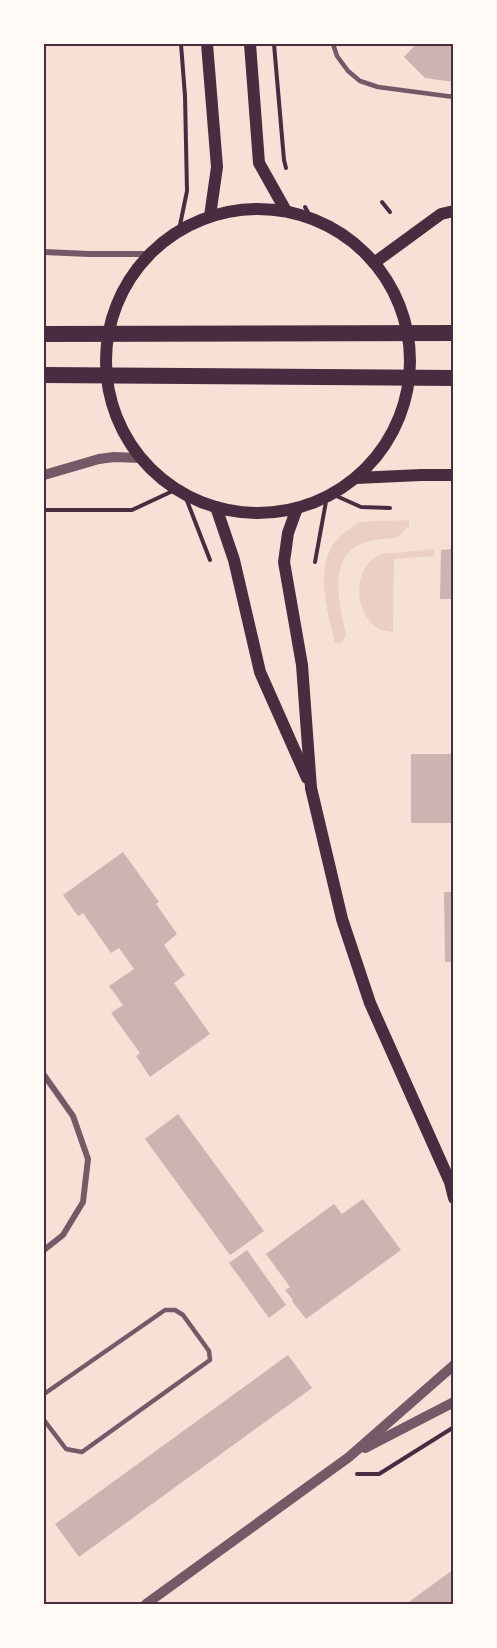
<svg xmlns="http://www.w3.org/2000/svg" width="497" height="1648" font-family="Inter,sans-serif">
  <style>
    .green { fill: #ebcfc5 }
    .building { fill: #ccb4b1 }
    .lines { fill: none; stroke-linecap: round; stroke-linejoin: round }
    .path { stroke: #4a2c40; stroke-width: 4 }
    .service { stroke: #755966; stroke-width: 4.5 }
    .minor { stroke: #755966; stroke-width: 6 }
    .tertiary { stroke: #755966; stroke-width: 10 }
    .secondary { stroke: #4a2c40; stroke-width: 12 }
    .trunk { stroke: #4a2c40; stroke-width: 16 }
    .neatline { fill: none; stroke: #4a2c40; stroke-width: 2 }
  </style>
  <rect width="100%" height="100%" fill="#f7e1d7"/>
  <g class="green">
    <path d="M409,520V526C405,529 400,536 395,538C392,539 385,538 381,539C375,540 368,541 363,543C325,558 341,606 346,635L342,642L335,643C327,608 310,556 347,531C350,529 354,525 358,523C366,520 399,521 409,520Z"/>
    <path d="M434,549V556L394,559L393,632C388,631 383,631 379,629C353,614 351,565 382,554C386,553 392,553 396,553C409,552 421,550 434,549Z"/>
  </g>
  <g class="building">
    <path d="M416,44H454V82L425,78L404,57Z"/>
    <path d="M454,549V599H440L441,550Z"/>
    <rect x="411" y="754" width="43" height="69"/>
    <path d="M123,852L159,902L156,904L177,934L164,945L185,975L174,983L210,1034L150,1077L136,1056L140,1053L111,1013L123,1005L109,986L134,969L119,948L111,953L83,913L78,916L63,895Z"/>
    <path d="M444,892H454V962H445Z"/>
    <path d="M178,1114L264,1231L230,1255L145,1139Z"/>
    <path d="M363,1199L401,1250L306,1319L292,1301L293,1300L285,1290L290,1287L266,1254L334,1204L342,1214Z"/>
    <path d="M247,1250L286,1305L269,1318L229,1263Z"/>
    <path d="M288,1355L312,1388L79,1557L55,1524Z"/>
    <path d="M454,1569V1604H406Z"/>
  </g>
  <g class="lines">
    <g class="path">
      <path d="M274,44L284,160L286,168"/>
      <path d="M382,202L390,212"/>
      <path d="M305,207L311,218"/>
      <path d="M179,230L187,191L185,96L181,44"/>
      <path d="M184,493L210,560"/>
      <path d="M332,494L361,507L390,508"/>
      <path d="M44,510H132L177,489"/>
      <path d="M315,562L327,496"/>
      <path d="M357,1474H379L454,1427"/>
    </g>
    <g class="service">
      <path d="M333,44L337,56L348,71L360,81L378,87L454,97"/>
      <path d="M44,1394L165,1310H175L183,1315L209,1351L210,1360L82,1452L66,1449L44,1420"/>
    </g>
    <g class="minor">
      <path d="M44,252L89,254H149"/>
      <path d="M44,1075L73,1116L88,1159L83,1202L63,1235L44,1250"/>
    </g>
    <g class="tertiary">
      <path d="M44,475L99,459L114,457L141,458"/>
      <path d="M365,1448L454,1402"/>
      <path d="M146,1604L349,1457L454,1365"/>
    </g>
    <g class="secondary">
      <path d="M207,44L217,167L210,216"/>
      <path d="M250,44L259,163L286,211"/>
      <circle cx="258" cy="361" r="152"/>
      <path d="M374,263L441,214L454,211"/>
      <path d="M356,478L421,475H454"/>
      <path d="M216,507L234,560L260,672L307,778"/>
      <path d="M297,508L288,533L284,562L302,665L311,788L342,919L370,1003L450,1182L454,1198"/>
    </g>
    <g class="trunk">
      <path d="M44,334L454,333"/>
      <path d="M44,375L454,378"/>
    </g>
  </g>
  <rect width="497" height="1648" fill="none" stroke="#fffaf5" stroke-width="90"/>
  <rect x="45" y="45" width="407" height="1558" class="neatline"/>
</svg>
